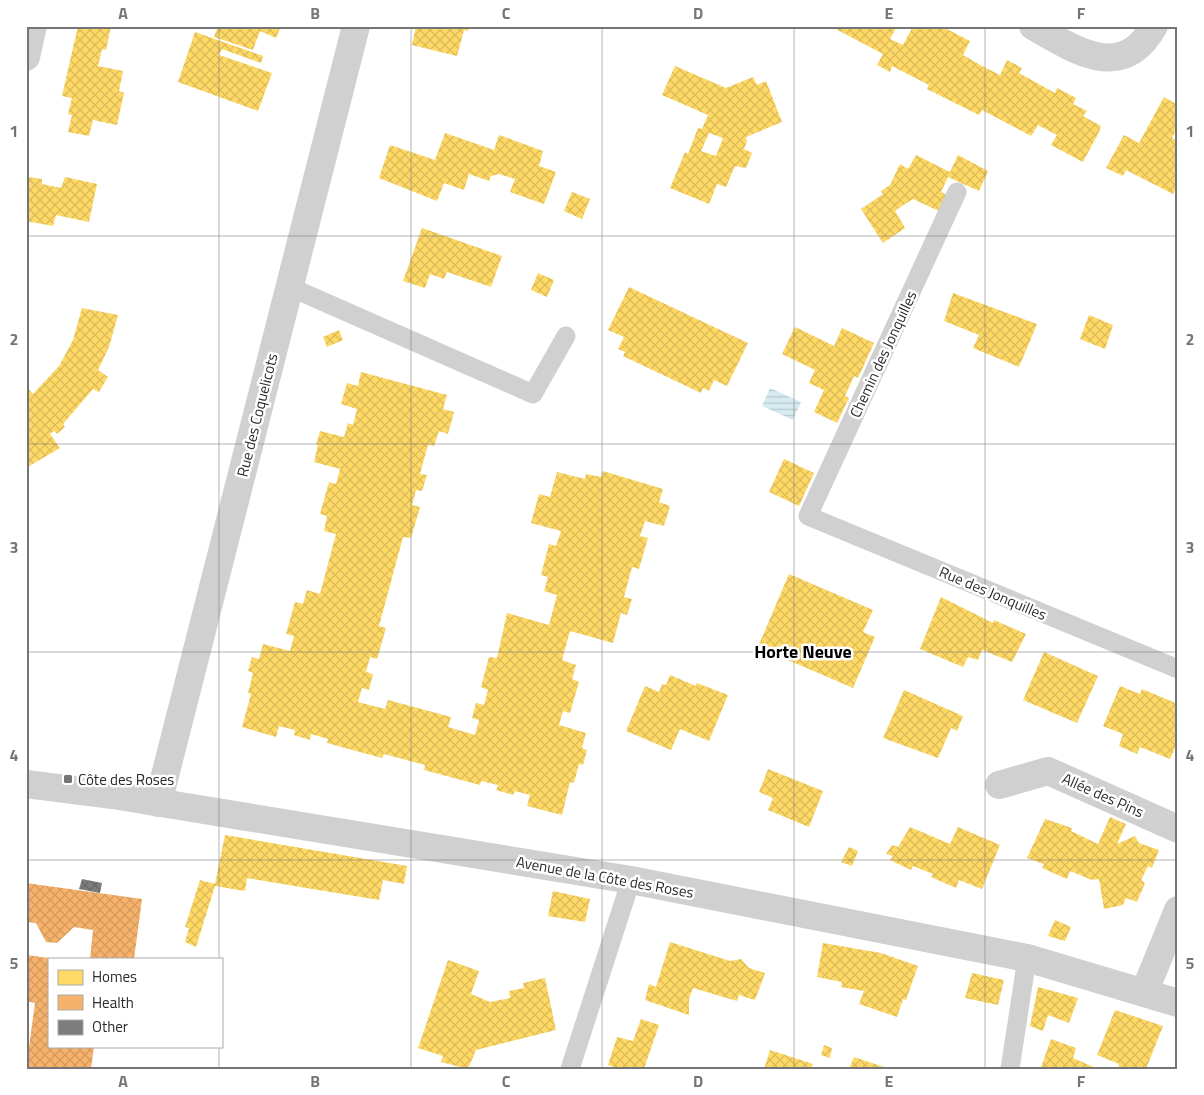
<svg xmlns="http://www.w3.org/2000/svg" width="1204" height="1095" font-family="'Titillium Web',sans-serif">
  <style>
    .water { fill: url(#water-rules) }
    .homes { fill: url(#homes-cross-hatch); fill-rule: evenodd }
    .health { fill: url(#health-cross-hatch) }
    .building { fill: url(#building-cross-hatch) }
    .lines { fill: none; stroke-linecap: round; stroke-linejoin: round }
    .lane { stroke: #d0d0d0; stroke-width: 19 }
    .street { stroke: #d0d0d0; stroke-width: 28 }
    .grid { fill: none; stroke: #757575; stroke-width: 1; stroke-opacity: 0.55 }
    .poi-dot { fill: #757575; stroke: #fff; stroke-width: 2 }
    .labels { text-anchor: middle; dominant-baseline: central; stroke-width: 5; stroke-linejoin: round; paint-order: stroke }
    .street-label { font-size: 15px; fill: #2b2b2b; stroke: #fff }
    .poi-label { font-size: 15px; fill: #2b2b2b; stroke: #fff; text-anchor: start }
    .quarter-label { font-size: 18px; font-weight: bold; fill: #000; stroke: #fff }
    .neatline { fill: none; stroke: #757575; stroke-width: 2 }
    .grid-label { font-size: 16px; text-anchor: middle; font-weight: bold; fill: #757575 }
  </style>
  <defs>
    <pattern id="water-rules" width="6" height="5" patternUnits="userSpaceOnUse" patternTransform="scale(1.25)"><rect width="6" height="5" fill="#d6ebf0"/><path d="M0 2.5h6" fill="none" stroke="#b8cace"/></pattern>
    <pattern id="homes-cross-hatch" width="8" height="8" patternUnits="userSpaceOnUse" patternTransform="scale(1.25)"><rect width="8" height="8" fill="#ffd966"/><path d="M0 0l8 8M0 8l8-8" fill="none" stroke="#dbba59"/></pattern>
    <pattern id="health-cross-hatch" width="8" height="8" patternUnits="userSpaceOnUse" patternTransform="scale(1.25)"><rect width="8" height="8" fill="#f6b26b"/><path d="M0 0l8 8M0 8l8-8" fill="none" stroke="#d3995d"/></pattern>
    <pattern id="building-cross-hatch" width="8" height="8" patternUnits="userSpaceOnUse" patternTransform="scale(1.25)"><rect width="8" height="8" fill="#7d7d7d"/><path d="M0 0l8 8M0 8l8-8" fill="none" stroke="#676767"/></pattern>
  </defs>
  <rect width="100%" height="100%" fill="#fff"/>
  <path class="water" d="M770,388L801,402L793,420L762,406Z"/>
  <g class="homes">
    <path d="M78,26H111L106,50L102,49L98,66L123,71L119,91L124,93L117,125L93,120L89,136L68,132L72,115L68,114L72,98L62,96Z"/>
    <path d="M218,26H281L276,38L260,31L253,50L214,37Z"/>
    <path d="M416,26H469L468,31L464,30L457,56L412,45Z"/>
    <path d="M830,26H897L890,39L903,45L913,26H941L970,41L963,55L982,66L1000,75L1007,60L1022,68L1019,73L1055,93L1057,88L1076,98L1073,104L1087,111L1083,116L1101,126L1099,132L1083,162L1051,145L1057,135L1038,125L1031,136L982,110L979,115L927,89L929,85L892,66L890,72L877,65L883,54Z"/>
    <path d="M195,32L263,56L261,63L222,49L219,55L272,73L258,111L178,82Z"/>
    <path d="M675,66L726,88L753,77L757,85L766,81L782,122L746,137L747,141L744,149L752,153L746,168L735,166L726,187L717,184L709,204L670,188L685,152L688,154L698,128L702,129L708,115L662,95ZM709,133L723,138L716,156L701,151Z"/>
    <path d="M1164,97L1178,105V127L1172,138L1178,141V186L1173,194L1126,170L1123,176L1106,168L1124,135L1139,143Z"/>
    <path d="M445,133L494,150L499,135L543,151L539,166L556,172L544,204L510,192L515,179L499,174L491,176L489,181L469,174L464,190L444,183L437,201L379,178L390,145L435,160Z"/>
    <path d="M916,155L950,172L958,155L988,171L979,191L948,177L941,192L948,196L939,211L913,199L902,206L895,211L905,228L883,243L861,209L883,194L881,191L890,185L900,164L908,169Z"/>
    <path d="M26,171L29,172L28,177L42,179V184L61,188L65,177L97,184L89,222L56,215L53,226L26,221Z"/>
    <path d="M572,192L590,199L582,219L564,211Z"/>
    <path d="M422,228L502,256L491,287L447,272L444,279L430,274L425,288L403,281Z"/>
    <path d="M538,273L554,280L547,297L531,290Z"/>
    <path d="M629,287L748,343L727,386L714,380L709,391L703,388L701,393L623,356L625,352L618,349L624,337L608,330Z"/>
    <path d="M953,293L1037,324L1019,367L973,348L979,335L944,321Z"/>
    <path d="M82,308L118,315L109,347L98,370L108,377L99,392L93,389L63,424L65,427L57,434L54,431L50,434L60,448L26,468V386L33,394L59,366L73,340Z"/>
    <path d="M1089,315L1113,325L1105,349L1080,339Z"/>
    <path d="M795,327L834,346L842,328L874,343L858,378L854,376L845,396L849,398L837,423L814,412L824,390L809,383L815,370L782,354Z"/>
    <path d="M339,330L343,340L327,347L323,337Z"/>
    <path d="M361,372L447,395L443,409L454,412L448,434L439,431L434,446L428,445L420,474L427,475L422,491L416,490L412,505L420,507L411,538L403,537L379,626L386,628L377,659L370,657L366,672L373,674L369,690L362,688L358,702L385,709L388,700L451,717L448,727L475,735L479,720L472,718L476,703L484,705L488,690L481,687L489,657L497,658L507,613L549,625L557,595L544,591L548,577L541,575L549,544L556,546L561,531L531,523L539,494L550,497L557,472L585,479L586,474L601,477L603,471L663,489L659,502L670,506L664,526L645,521L640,536L648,538L639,569L632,567L624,597L632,599L627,615L621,613L613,643L570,631L562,660L576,665L572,679L579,682L570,713L563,711L559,725L586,733L582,748L587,750L583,765L579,764L574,783L570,782L562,815L527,806L530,795L515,791L513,795L496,790L498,785L481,781L480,785L424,770L425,765L384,754L382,758L327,743L328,739L311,734L310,740L294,735L295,730L279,726L276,737L242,727L251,694L248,693L253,673L248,671L252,657L259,659L263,644L290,651L294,636L286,634L295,602L303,604L307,590L320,594L336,534L324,531L327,516L320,514L329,482L336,484L340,469L314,462L318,445H316L320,431L344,437L348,423L353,425L357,409L341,404L347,383L358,386Z"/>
    <path d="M784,459L814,473L799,506L769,492Z"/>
    <path d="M789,574L873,610L863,632L875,637L853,688L758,647Z"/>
    <path d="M941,597L993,623L994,620L1026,634L1012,662L982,650L978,660L968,657L963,667L920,649Z"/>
    <path d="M1044,652L1098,676L1077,723L1023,700Z"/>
    <path d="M670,675L696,686L697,683L728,695L709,741L680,729L671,750L626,731L645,686L659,692L662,684L666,685Z"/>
    <path d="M1120,686L1140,694L1142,689L1178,704V749L1175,748L1170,759L1140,747L1137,754L1119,746L1123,734L1103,726Z"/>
    <path d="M904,690L963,716L957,731L951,728L938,758L883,738Z"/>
    <path d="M768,769L823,791L809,827L768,810L773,798L759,792Z"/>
    <path d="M1110,817L1126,824L1117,844L1135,836L1139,843L1159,850L1152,868L1148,866L1141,880L1145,883L1137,902L1126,898L1123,905L1104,909L1099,879L1092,880L1070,871L1067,879L1042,868L1044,864L1027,858L1045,819L1072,828L1071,831L1098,844Z"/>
    <path d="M910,827L950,844L958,827L1000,845L982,889L959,880L956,888L931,877L933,874L913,866L911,870L890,860L893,856L886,854L892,845L898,847Z"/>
    <path d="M225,835L407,866L404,884L383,880L379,900L247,878L245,891L215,886L196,947L185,942L189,928L185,927L200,880L215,884Z"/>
    <path d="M849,847L858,851L852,866L841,862Z"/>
    <path d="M553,891L590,899L585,922L548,916Z"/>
    <path d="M1055,920L1071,927L1065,941L1048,936Z"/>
    <path d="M670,942L730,961L741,959L749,968L765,973L755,1000L739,995L737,1001L693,988L689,999V1015L645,1000L649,984L656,987Z"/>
    <path d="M823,943L881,953L918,966L906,1000L903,999L897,1017L859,1004L864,991L841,987L842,982L817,977Z"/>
    <path d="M448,960L479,971L471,994L490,1002L510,998L509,991L524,988L523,983L545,978L556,1030L476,1050L468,1069L441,1062L443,1056L418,1048Z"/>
    <path d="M972,973L1004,980L998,1005L965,998Z"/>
    <path d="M1038,987L1078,998L1069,1023L1048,1015L1043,1031L1030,1026Z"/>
    <path d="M1115,1010L1163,1026L1146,1069H1118L1119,1064L1097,1055Z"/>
    <path d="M641,1019L659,1025L644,1069H620L608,1065L617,1037L633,1041Z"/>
    <path d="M1051,1039L1076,1048L1073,1058L1098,1069L1041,1067Z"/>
    <path d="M824,1045L832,1048L830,1058L821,1055Z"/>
    <path d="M770,1050L813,1064L811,1069H764Z"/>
    <path d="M854,1057L887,1068V1069H849Z"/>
  </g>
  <g class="health">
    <path d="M26,883L142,899L134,959H90L93,930L74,927L57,943L46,942L36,923L26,922Z"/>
    <path d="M26,955L49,958V1046H94L91,1069H26L35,1003L26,1001Z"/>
  </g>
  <path class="building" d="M82,879L102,883L100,893L79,889Z"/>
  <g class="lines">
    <g class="lane">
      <path d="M957,192L808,516L1178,669"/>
      <path d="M290,287L533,394L566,336"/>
      <path d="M570,1069L631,880"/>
      <path d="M1010,1069L1027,958"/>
    </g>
    <g class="street">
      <path d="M1033,26C1075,50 1122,83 1154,26"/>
      <path d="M26,57L33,26"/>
      <path d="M26,784L113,795L631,880L1027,958L1178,1003"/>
      <path d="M999,785L1048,771L1178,829"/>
      <path d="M158,803L356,26"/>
      <path d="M1144,993L1178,910"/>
    </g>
  </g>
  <path class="grid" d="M219,26V959M411,26V1069M602,26V1069M794,26V1069M985,26V1069M26,236H1178M26,444H1178M26,652H1178M26,860H1178M219,1046V1069"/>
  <rect class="poi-dot" x="63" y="774" width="10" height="10" rx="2.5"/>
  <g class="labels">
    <g class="street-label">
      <text transform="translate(883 354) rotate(-65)">Chemin des Jonquilles</text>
      <text transform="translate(257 415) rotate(-76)">Rue des Coquelicots</text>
      <text transform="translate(993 593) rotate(23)">Rue des Jonquilles</text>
      <text transform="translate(1103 795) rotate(24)">Allée des Pins</text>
      <text transform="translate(605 877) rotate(10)">Avenue de la Côte des Roses</text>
    </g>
    <g class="poi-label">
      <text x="78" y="779">Côte des Roses</text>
    </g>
    <g class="quarter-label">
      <text x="803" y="651">Horte Neuve</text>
    </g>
  </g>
  <rect width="1204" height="1095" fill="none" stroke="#ffffff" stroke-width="55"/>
  <rect x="48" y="958" width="175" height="90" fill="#ffffff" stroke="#aaaaaa"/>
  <rect x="58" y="970" width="25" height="15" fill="#ffd966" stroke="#aaaaaa"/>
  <text x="92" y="982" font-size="15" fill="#2b2b2b">Homes</text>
  <rect x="58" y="995" width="25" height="15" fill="#f6b26b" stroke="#aaaaaa"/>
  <text x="92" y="1008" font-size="15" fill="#2b2b2b">Health</text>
  <rect x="58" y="1020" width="25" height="15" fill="#7d7d7d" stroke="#aaaaaa"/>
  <text x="92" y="1032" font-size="15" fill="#2b2b2b">Other</text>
  <rect x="28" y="28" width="1148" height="1040" class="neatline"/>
  <g class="grid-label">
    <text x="123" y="19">A</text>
    <text x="315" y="19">B</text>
    <text x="506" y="19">C</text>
    <text x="698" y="19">D</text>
    <text x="889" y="19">E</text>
    <text x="1081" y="19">F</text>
    <text x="14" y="137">1</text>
    <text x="1190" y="137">1</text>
    <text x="14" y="345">2</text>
    <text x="1190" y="345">2</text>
    <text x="14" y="553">3</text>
    <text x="1190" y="553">3</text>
    <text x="14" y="761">4</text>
    <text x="1190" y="761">4</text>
    <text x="14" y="969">5</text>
    <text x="1190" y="969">5</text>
    <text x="123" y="1087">A</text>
    <text x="315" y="1087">B</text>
    <text x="506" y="1087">C</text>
    <text x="698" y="1087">D</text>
    <text x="889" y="1087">E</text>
    <text x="1081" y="1087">F</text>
  </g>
</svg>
